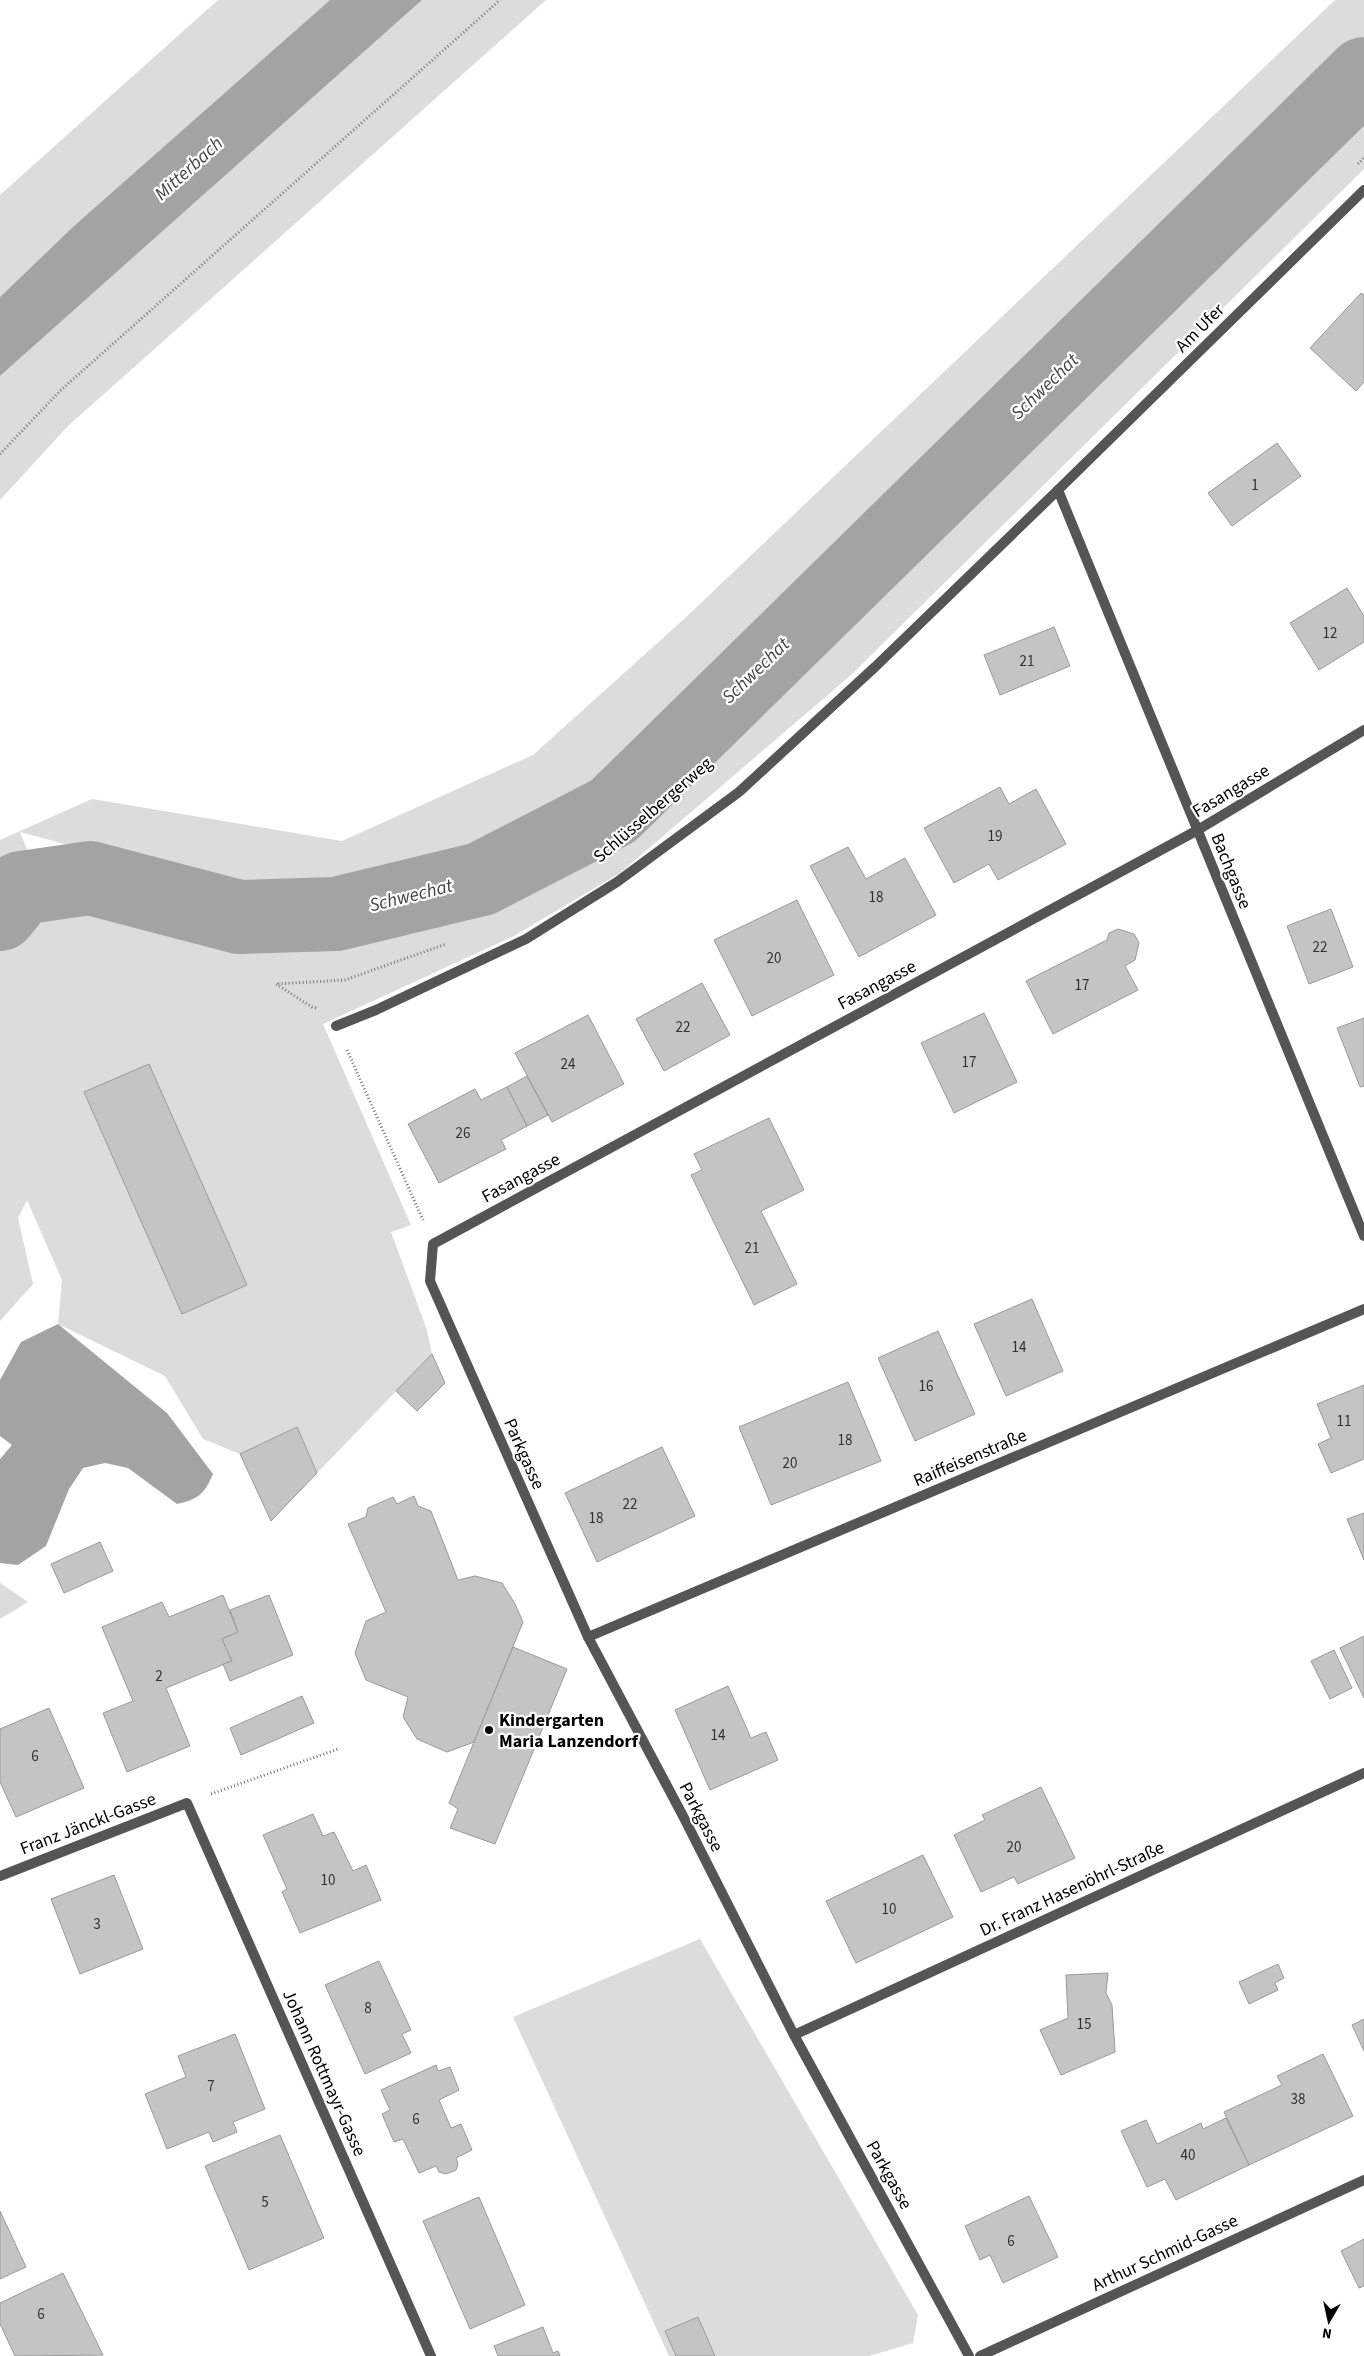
<svg xmlns="http://www.w3.org/2000/svg" width="1364" height="2356" font-family="'Source Sans 3',sans-serif">
  <style>
    .green { fill: #dcdcdc; fill-rule: evenodd }
    .water { fill: #a3a3a3 }
    .lines { fill: none; stroke-linecap: round; stroke-linejoin: round }
    .river { stroke: #a3a3a3; stroke-width: 74 }
    .building { fill: #c4c4c4; stroke: #999 }
    .path { stroke: #777; stroke-width: 3; stroke-dasharray: 1 2.5; stroke-linecap: butt }
    .service { stroke: #555; stroke-width: 10 }
    .minor { stroke: #555; stroke-width: 10 }
    .poi-dot { fill: #000; stroke: #fff; stroke-width: 2 }
    .labels { text-anchor: middle; dominant-baseline: central; stroke-width: 4.5; stroke-linejoin: round; paint-order: stroke }
    .number-label { font-size: 15px; fill: #313131 }
    .street-label { font-size: 18px; fill: #000; stroke: #fff }
    .poi-label { font-size: 18px; font-weight: bold; fill: #000; stroke: #fff; text-anchor: start }
    .water-label { font-size: 19px; font-style: italic; fill: #444; stroke: #fff }
  </style>
  <rect width="100%" height="100%" fill="#fff"/>
  <g class="green">
    <path d="M218,0H330L75,225L0,297V195Z"/>
    <path d="M422,0H546L68,426L0,500V376Z"/>
    <path d="M1335,0H1364V169L851,675L620,873L514,936L323,1024L411,1225L391,1232L427,1330L432,1354L317,1473L297,1427L240,1454L203,1439L165,1376L58,1324L62,1280L27,1200L18,1218L33,1284L0,1321V840L92,799L342,841L533,755L683,620ZM20,832L225,887L320,895L394,879L446,907L301,942L185,935L49,904Z"/>
    <path d="M0,1583L28,1602L0,1619Z"/>
    <path d="M700,1939L918,2315L913,2343L869,2356H669L513,2017Z"/>
  </g>
  <g class="water">
    <path d="M330,0H422L0,376V297L75,225Z"/>
    <path d="M58,1324L167,1413L213,1474C204,1495 198,1499 177,1504L128,1468L105,1463L83,1468L69,1489L46,1546L18,1565L0,1563V1459L12,1445L0,1436V1380L21,1342Z"/>
  </g>
  <g class="lines">
    <path class="river" d="M0,914L21,888L90,878L239,917L336,914L481,879L613,811L1364,74"/>
  </g>
  <g class="building">
    <path d="M1361,293L1364,295V382L1356,391L1310,348Z"/>
    <path d="M1277,443L1301,476L1232,526L1208,493Z"/>
    <path d="M1347,588L1364,616V642L1319,670L1290,623Z"/>
    <path d="M1054,627L1070,666L1000,695L984,655Z"/>
    <path d="M1000,787L1009,804L1036,789L1066,844L998,880L989,864L954,883L924,828Z"/>
    <path d="M848,847L866,879L905,858L936,915L859,957L810,866Z"/>
    <path d="M797,900L834,975L752,1016L714,940Z"/>
    <path d="M1331,909L1353,967L1309,984L1287,926Z"/>
    <path d="M1118,929L1134,934L1139,943L1135,960L1125,966L1138,990L1053,1034L1026,981L1107,940L1109,933Z"/>
    <path d="M702,983L730,1035L664,1071L636,1019Z"/>
    <path d="M984,1013L1017,1082L954,1113L921,1043Z"/>
    <path d="M588,1015L624,1084L552,1122L515,1053Z"/>
    <path d="M1364,1018V1086L1360,1087L1337,1028Z"/>
    <path d="M149,1064L247,1285L182,1314L84,1092Z"/>
    <path d="M527,1076L548,1115L527,1126L507,1087Z"/>
    <path d="M507,1087L527,1126L501,1140L506,1149L439,1183L408,1124L475,1089L481,1100Z"/>
    <path d="M769,1118L804,1190L761,1211L797,1284L754,1305L691,1175L702,1170L694,1154Z"/>
    <path d="M1032,1299L1063,1371L1006,1396L974,1324Z"/>
    <path d="M938,1331L975,1414L915,1441L878,1358Z"/>
    <path d="M432,1354L445,1383L417,1411L396,1391Z"/>
    <path d="M848,1382L881,1461L771,1505L739,1427Z"/>
    <path d="M1364,1385V1459L1331,1473L1318,1444L1331,1438L1317,1404Z"/>
    <path d="M297,1427L317,1473L271,1521L240,1454Z"/>
    <path d="M662,1447L695,1516L597,1562L565,1493Z"/>
    <path d="M414,1496L418,1506L431,1511L458,1580L475,1576L502,1583L515,1604L523,1622L474,1742L447,1752L417,1739L403,1717L408,1697L366,1680L355,1653L366,1621L386,1612L348,1524L366,1517L368,1508L393,1497L397,1504Z"/>
    <path d="M1364,1513V1560L1347,1519Z"/>
    <path d="M100,1542L113,1571L64,1593L51,1564Z"/>
    <path d="M223,1595L238,1632L222,1639L232,1661L166,1688L190,1746L127,1772L103,1713L133,1701L102,1627L162,1602L169,1617Z"/>
    <path d="M269,1595L293,1655L230,1681L223,1664L232,1661L222,1639L238,1632L230,1610Z"/>
    <path d="M1364,1636V1698L1340,1648Z"/>
    <path d="M513,1647L567,1669L495,1844L450,1828L458,1809L449,1803Z"/>
    <path d="M1334,1650L1352,1688L1330,1699L1311,1661Z"/>
    <path d="M728,1686L751,1738L766,1732L778,1760L710,1790L675,1710Z"/>
    <path d="M302,1696L314,1723L241,1755L230,1728Z"/>
    <path d="M49,1708L84,1788L16,1817L0,1782V1729Z"/>
    <path d="M1041,1787L1075,1858L1018,1884L1014,1877L981,1892L954,1835L985,1820L982,1815Z"/>
    <path d="M313,1814L323,1836L334,1832L353,1871L366,1865L381,1900L300,1933L282,1892L287,1889L263,1835Z"/>
    <path d="M923,1855L953,1917L856,1963L826,1901Z"/>
    <path d="M114,1875L143,1949L80,1974L51,1899Z"/>
    <path d="M379,1961L411,2030L402,2034L411,2053L365,2074L325,1985Z"/>
    <path d="M1278,1964L1284,1978L1275,1983L1278,1990L1249,2004L1239,1982Z"/>
    <path d="M1108,1973L1106,1993L1112,2005L1115,2052L1061,2075L1040,2030L1068,2018L1066,1975Z"/>
    <path d="M1364,2019V2051L1352,2025Z"/>
    <path d="M235,2034L265,2109L233,2122L237,2132L213,2142L209,2132L167,2149L145,2094L186,2077L178,2056Z"/>
    <path d="M1323,2054L1353,2116L1249,2165L1224,2112L1282,2085L1277,2076Z"/>
    <path d="M436,2065L438,2071L450,2067L459,2090L439,2100L451,2128L461,2124L472,2150L456,2158L458,2164L456,2170L446,2174L439,2172L436,2166L419,2173L403,2139L394,2142L382,2114L390,2110L381,2090Z"/>
    <path d="M1226,2118L1249,2165L1176,2200L1165,2179L1147,2187L1121,2131L1146,2120L1157,2144L1201,2123L1203,2129Z"/>
    <path d="M280,2135L324,2238L249,2270L205,2166Z"/>
    <path d="M1029,2196L1058,2257L1003,2283L990,2255L980,2260L965,2226Z"/>
    <path d="M479,2197L525,2305L470,2329L423,2221Z"/>
    <path d="M0,2211L26,2267L0,2279Z"/>
    <path d="M1364,2239V2286L1359,2288L1341,2251Z"/>
    <path d="M63,2273L103,2355L15,2356L0,2324V2303Z"/>
    <path d="M698,2317L715,2356H676L665,2331Z"/>
    <path d="M543,2327L553,2353L558,2351L560,2356H498L494,2346Z"/>
  </g>
  <g class="lines">
    <g class="path">
      <path d="M1358,164L1364,158"/>
      <path d="M0,454L61,390L500,0"/>
      <path d="M316,1008L312,1007L276,984L345,980L446,944"/>
      <path d="M347,1050L423,1220"/>
      <path d="M211,1794L338,1749"/>
    </g>
    <path class="service" d="M336,1026L376,1010L526,939L617,882L739,792L875,667L1058,490"/>
    <g class="minor">
      <path d="M1364,190L1058,490L1364,1236"/>
      <path d="M588,1637L1364,1309"/>
      <path d="M0,1876L187,1803L431,2356"/>
      <path d="M794,2035L1364,1773"/>
      <path d="M969,2356L794,2035L683,1816L588,1637L430,1281L433,1244L1196,831L1364,730"/>
      <path d="M980,2356L1364,2180"/>
    </g>
  </g>
  <circle class="poi-dot" cx="489" cy="1730" r="5"/>
  <g class="labels">
    <g class="number-label">
      <text x="1255" y="485">1</text>
      <text x="1330" y="633">12</text>
      <text x="1027" y="661">21</text>
      <text x="995" y="836">19</text>
      <text x="876" y="897">18</text>
      <text x="1320" y="947">22</text>
      <text x="774" y="958">20</text>
      <text x="1082" y="985">17</text>
      <text x="683" y="1027">22</text>
      <text x="969" y="1062">17</text>
      <text x="568" y="1064">24</text>
      <text x="463" y="1133">26</text>
      <text x="752" y="1248">21</text>
      <text x="1019" y="1347">14</text>
      <text x="926" y="1386">16</text>
      <text x="1344" y="1421">11</text>
      <text x="845" y="1440">18</text>
      <text x="790" y="1463">20</text>
      <text x="630" y="1504">22</text>
      <text x="596" y="1518">18</text>
      <text x="159" y="1676">2</text>
      <text x="718" y="1735">14</text>
      <text x="35" y="1756">6</text>
      <text x="1014" y="1847">20</text>
      <text x="328" y="1880">10</text>
      <text x="889" y="1909">10</text>
      <text x="97" y="1924">3</text>
      <text x="368" y="2008">8</text>
      <text x="1084" y="2024">15</text>
      <text x="211" y="2086">7</text>
      <text x="1298" y="2099">38</text>
      <text x="416" y="2119">6</text>
      <text x="1188" y="2155">40</text>
      <text x="265" y="2202">5</text>
      <text x="1011" y="2241">6</text>
      <text x="41" y="2314">6</text>
    </g>
    <g class="street-label">
      <text transform="translate(1200 328) rotate(-45)">Am Ufer</text>
      <text transform="translate(1231 791) rotate(-31)">Fasangasse</text>
      <text transform="translate(653 810) rotate(-41)">Schlüsselbergerweg</text>
      <text transform="translate(1231 871) rotate(68)">Bachgasse</text>
      <text transform="translate(877 985) rotate(-28)">Fasangasse</text>
      <text transform="translate(521 1178) rotate(-28)">Fasangasse</text>
      <text transform="translate(524 1454) rotate(66)">Parkgasse</text>
      <text transform="translate(970 1458) rotate(-23)">Raiffeisenstraße</text>
      <text transform="translate(701 1817) rotate(63)">Parkgasse</text>
      <text transform="translate(88 1824) rotate(-21)">Franz Jänckl-Gasse</text>
      <text transform="translate(1072 1889) rotate(-25)">Dr. Franz Hasenöhrl-Straße</text>
      <text transform="translate(324 2073) rotate(66)">Johann Rottmayr-Gasse</text>
      <text transform="translate(889 2175) rotate(61)">Parkgasse</text>
      <text transform="translate(1165 2253) rotate(-25)">Arthur Schmid-Gasse</text>
    </g>
    <g class="poi-label">
      <text x="499" y="1720">Kindergarten<tspan x="499" dy="21">Maria Lanzendorf</tspan></text>
    </g>
    <g class="water-label">
      <text transform="translate(189 169) rotate(-42)">Mitterbach</text>
      <text transform="translate(1045 387) rotate(-44)">Schwechat</text>
      <text transform="translate(756 671) rotate(-44)">Schwechat</text>
      <text transform="translate(411 896) rotate(-14)">Schwechat</text>
    </g>
  </g>
  <g transform="translate(1329 2321) rotate(189)" stroke="#ffffff" stroke-width="4" paint-order="stroke">
  <path d="M0-4L9 19L0 12L-9 19Z" fill="#000000"/>
  <text y="-8" font-size="14" font-weight="bold" text-anchor="middle" fill="#000000">N</text>
  </g>
</svg>
